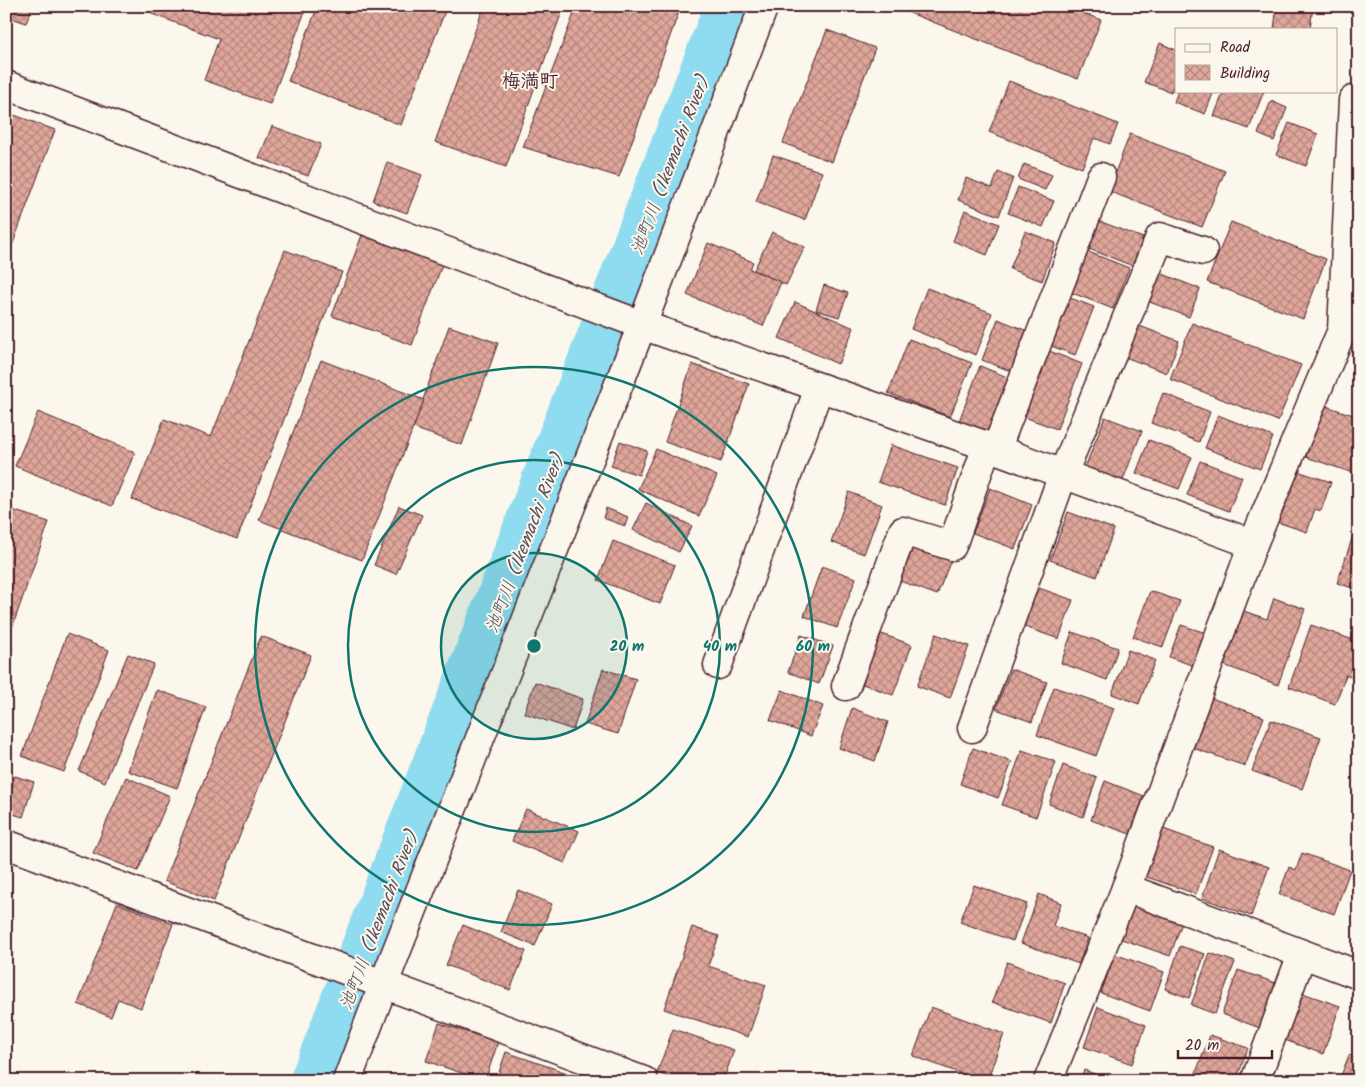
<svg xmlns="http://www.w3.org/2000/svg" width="1365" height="1087" font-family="Kalam,'Klee One',sans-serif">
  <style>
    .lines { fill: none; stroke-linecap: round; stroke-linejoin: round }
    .river { stroke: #8fdbef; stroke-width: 56 }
    .building { fill: url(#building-cross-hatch); stroke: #4a1f2b }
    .minor-casing { stroke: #4a1f2b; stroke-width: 31 }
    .tertiary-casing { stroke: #4a1f2b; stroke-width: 31 }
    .minor { stroke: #fbf7ec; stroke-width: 28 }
    .tertiary { stroke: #fbf7ec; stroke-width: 28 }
    .ring { fill: none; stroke: #0f766e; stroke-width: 2.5 }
    .labels { text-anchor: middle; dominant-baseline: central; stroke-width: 4; stroke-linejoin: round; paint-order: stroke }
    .water-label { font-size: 18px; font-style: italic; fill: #5b4e5c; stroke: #fbf7ec }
    .quarter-label { font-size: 19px; font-weight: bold; fill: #4a1f2b; stroke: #fbf7ec }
    .centre { fill: #0f766e; stroke: #fbf7ec; stroke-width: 2.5 }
    .ring-label { font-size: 15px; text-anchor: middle; font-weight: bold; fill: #0f766e; stroke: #fbf7ec; stroke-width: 4; stroke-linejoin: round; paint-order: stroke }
  </style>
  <defs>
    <pattern id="building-cross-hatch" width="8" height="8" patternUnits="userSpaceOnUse" patternTransform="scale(1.25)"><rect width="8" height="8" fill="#dfa69a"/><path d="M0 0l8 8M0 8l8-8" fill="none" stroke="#b7877e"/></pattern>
  </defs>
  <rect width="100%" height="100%" fill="#fbf7ec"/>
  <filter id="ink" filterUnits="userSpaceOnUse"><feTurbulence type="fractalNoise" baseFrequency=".02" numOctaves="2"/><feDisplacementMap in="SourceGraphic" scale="10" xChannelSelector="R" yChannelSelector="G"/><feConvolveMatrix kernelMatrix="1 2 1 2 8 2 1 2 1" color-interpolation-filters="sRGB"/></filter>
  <g filter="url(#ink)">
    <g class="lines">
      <path class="river" d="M318,1081L733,6"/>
    </g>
    <g class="building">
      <path d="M6,6H33L26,23L6,16Z"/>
      <path d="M155,6H307L270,104L204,80L219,39L152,14Z"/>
      <path d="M318,6H447L401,125L288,81Z"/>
      <path d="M484,6H564L506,167L435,142Z"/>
      <path d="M577,6H681L619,177L523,147Z"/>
      <path d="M892,6H1065L1101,20L1078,79Z"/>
      <path d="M1277,6H1313L1310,29H1274Z"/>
      <path d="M827,30L875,48L832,162L783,143Z"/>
      <path d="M1160,43L1176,50V77L1171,92L1144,82Z"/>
      <path d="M1009,81L1118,124L1110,144L1094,138L1082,168L989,132Z"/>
      <path d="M1178,91H1214L1205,114L1174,102Z"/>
      <path d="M1224,91H1264L1249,129L1214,116Z"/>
      <path d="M1271,101L1287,108L1274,141L1258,134Z"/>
      <path d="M6,112L55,130L6,262Z"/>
      <path d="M1289,123L1318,134L1306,166L1276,155Z"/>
      <path d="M272,126L321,144L308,176L259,158Z"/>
      <path d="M1130,134L1225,171L1202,227L1108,191Z"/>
      <path d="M773,155L822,172L805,220L756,202Z"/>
      <path d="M387,162L422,175L407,213L373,201Z"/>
      <path d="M1024,164L1052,175L1045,190L1018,179Z"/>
      <path d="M998,172L1013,178L999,216L958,200L966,178L992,188Z"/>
      <path d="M1018,187L1054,201L1043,227L1008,213Z"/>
      <path d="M965,210L999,224L987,255L953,241Z"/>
      <path d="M1094,219L1143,238L1133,266L1084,247Z"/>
      <path d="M1231,222L1326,259L1303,319L1207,282Z"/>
      <path d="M1025,231L1056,243L1042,281L1010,269Z"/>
      <path d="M772,232L805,247L786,285L754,270Z"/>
      <path d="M362,235L442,265L412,345L332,316Z"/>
      <path d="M708,243L753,262L750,269L781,282L763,326L687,295Z"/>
      <path d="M1081,249L1129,268L1113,309L1065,290Z"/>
      <path d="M285,250L342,272L237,539L132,499L164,419L211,437Z"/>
      <path d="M1158,272L1200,289L1189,317L1147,301Z"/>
      <path d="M824,285L848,293L839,317L816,310Z"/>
      <path d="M927,288L992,313L976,355L911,329Z"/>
      <path d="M1065,296L1094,307L1075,355L1046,344Z"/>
      <path d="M795,302L854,328L838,364L779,338Z"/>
      <path d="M998,319L1032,333L1016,373L982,360Z"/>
      <path d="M1192,323L1301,365L1278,421L1170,379Z"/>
      <path d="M1137,325L1179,341L1167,373L1125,357Z"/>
      <path d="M449,326L498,343L462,445L413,428Z"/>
      <path d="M909,339L972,363L950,417L888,393Z"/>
      <path d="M1042,348L1082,364L1057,429L1016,414Z"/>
      <path d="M321,360L424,400L362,560L259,520Z"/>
      <path d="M692,364L749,384L721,462L665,442Z"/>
      <path d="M980,366L1012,379L991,433L959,421Z"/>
      <path d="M1163,393L1210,412L1199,442L1151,423Z"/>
      <path d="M1323,405L1359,417V475L1306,457Z"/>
      <path d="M38,412L135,452L112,506L15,466Z"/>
      <path d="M1218,415L1273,437L1260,469L1205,448Z"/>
      <path d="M1105,417L1142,431L1121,485L1084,470Z"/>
      <path d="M1149,440L1192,457L1179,489L1136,473Z"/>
      <path d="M620,441L647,451L639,475L611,466Z"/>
      <path d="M891,445L958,468L945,505L878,482Z"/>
      <path d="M656,449L717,476L699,516L638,489Z"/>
      <path d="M1200,461L1242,477L1229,511L1187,495Z"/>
      <path d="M1294,470L1331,482L1321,511L1315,509L1307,532L1277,522Z"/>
      <path d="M990,488L1032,505L1015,549L973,533Z"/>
      <path d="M849,492L882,505L864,554L831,542Z"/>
      <path d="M646,503L692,526L679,552L633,530Z"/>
      <path d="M399,506L422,515L396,574L374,565Z"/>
      <path d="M6,508L49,522L6,645Z"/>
      <path d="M606,508L628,517L625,526L603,518Z"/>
      <path d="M1068,512L1114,529L1097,577L1050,560Z"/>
      <path d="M1353,536L1359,538V590L1337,583Z"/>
      <path d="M613,541L675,565L660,604L598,580Z"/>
      <path d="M914,545L951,560L937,595L900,581Z"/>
      <path d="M822,566L856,578L837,628L804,616Z"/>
      <path d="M1033,586L1073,600L1059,639L1019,625Z"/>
      <path d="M1150,591L1180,601L1163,647L1133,637Z"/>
      <path d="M1274,598L1305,609L1278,685L1218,663L1238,609L1267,619Z"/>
      <path d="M1181,625L1206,633L1194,666L1169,657Z"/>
      <path d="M1311,625L1359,642V680L1346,675L1335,704L1289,687Z"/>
      <path d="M1072,632L1118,648L1107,680L1061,663Z"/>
      <path d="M879,633L912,645L893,695L860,683Z"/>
      <path d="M67,634L109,650L64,772L22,756Z"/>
      <path d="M936,634L969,646L950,698L917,686Z"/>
      <path d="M801,635L833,646L819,684L788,672Z"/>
      <path d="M261,636L311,655L214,901L164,881Z"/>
      <path d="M1128,650L1155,660L1139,704L1112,694Z"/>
      <path d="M128,654L154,664L105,782L79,771Z"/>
      <path d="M603,669L636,679L618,734L585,724Z"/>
      <path d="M1011,669L1047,682L1032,722L996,709Z"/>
      <path d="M535,682L583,699L573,730L524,713Z"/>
      <path d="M1054,687L1114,708L1096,756L1037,735Z"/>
      <path d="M157,690L206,707L177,788L128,771Z"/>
      <path d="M782,690L823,706L811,736L770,720Z"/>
      <path d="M1211,698L1264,717L1245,766L1193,748Z"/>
      <path d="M852,708L888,722L875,761L839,748Z"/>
      <path d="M1271,720L1321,737L1302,789L1252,771Z"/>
      <path d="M973,748L1012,762L998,798L960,784Z"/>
      <path d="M1022,750L1056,762L1036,817L1002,805Z"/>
      <path d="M1063,765L1097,778L1083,817L1049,804Z"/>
      <path d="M15,776L34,782L23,817L6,812V804Z"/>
      <path d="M126,777L170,796L138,871L93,853Z"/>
      <path d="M1105,781L1144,796L1130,834L1091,820Z"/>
      <path d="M526,809L579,831L565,863L512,841Z"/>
      <path d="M1158,827L1213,847L1196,894L1141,875Z"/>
      <path d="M1219,849L1269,867L1251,916L1202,898Z"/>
      <path d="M1302,853L1350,870L1334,914L1279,894L1289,867L1296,870Z"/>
      <path d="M974,885L1027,904L1013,941L960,922Z"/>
      <path d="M518,890L552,904L535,946L501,932Z"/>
      <path d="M1039,894L1061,903L1053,926L1088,938L1079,964L1021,943Z"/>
      <path d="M1126,900L1183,920L1170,956L1113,936Z"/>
      <path d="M117,903L173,924L141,1008L118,999L111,1017L78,1004Z"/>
      <path d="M463,925L526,951L510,990L446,965Z"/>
      <path d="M692,927L719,936L708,966L766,985L748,1037L664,1009Z"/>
      <path d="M1180,946L1205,954L1189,998L1165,989Z"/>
      <path d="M1210,953L1235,962L1215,1014L1191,1005Z"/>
      <path d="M1115,954L1164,972L1150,1011L1101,993Z"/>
      <path d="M1007,962L1065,983L1051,1023L992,1002Z"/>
      <path d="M1238,970L1276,983L1260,1028L1222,1014Z"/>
      <path d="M1291,989L1340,1006L1323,1054L1274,1036Z"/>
      <path d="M931,1007L1004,1034L987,1081H981L913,1056Z"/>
      <path d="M1098,1007L1146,1025L1132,1064L1084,1047Z"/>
      <path d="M439,1023L498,1042L485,1081L426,1061Z"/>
      <path d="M673,1029L734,1050L723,1081H679L657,1073Z"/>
      <path d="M1210,1035L1248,1048L1236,1081H1201L1194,1078Z"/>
      <path d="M506,1052L576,1076L574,1081H496Z"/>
      <path d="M1349,1055L1359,1058V1081H1339Z"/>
      <path d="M1084,1070L1114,1081H1080Z"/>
    </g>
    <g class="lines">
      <g class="minor-casing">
        <g id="minor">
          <path d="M6,85L642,325L987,446L1253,544"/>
          <path d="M996,450L1101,177"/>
          <path d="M718,665L819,388"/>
          <path d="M846,686L903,531L952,546L987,446"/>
          <path d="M972,728L1063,474L1160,237L1203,251"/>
          <path d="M6,844L644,1081"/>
          <path d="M1126,888L1359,975"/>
          <path d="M1048,1081L1126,888L1253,544L1342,330L1353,100L1359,101"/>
          <path d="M1255,1081L1302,954"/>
        </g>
      </g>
      <g class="tertiary-casing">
        <path id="tertiary" d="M347,1081L384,983L642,325L764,6"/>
      </g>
      <use href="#minor" class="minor"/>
      <use href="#tertiary" class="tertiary"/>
    </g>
  </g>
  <circle cx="534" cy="646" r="93" fill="#0f766e" fill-opacity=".12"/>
  <g class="ring">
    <circle cx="534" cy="646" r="93"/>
    <circle cx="534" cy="646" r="186"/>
    <circle cx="534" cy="646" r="279"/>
  </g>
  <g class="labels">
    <g class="water-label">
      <text transform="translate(671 166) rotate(-69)">池町川 (Ikemachi River)</text>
      <text transform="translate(526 544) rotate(-69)">池町川 (Ikemachi River)</text>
      <text transform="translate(380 921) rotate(-69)">池町川 (Ikemachi River)</text>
    </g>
    <g class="quarter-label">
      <text x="530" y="82">梅満町</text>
    </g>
  </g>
  <circle cx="534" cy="646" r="8" class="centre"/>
  <g class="ring-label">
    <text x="627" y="651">20 m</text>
    <text x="720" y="651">40 m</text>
    <text x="813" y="651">60 m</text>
  </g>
  <rect width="1365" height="1087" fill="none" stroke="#fbf7ec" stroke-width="25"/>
  <rect x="12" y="12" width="1340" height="1062" fill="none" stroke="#4a1f2b" stroke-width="2" filter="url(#ink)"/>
  <rect x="1175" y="28" width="162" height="65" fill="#fbf7ec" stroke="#b4a19f"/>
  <rect x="1185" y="44" width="25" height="8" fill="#fbf7ec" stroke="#b4a19f"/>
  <text x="1220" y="52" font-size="15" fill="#4a1f2b">Road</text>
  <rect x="1185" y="65" width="25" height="15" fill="url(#building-cross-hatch)" stroke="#b4a19f"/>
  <text x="1220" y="78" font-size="15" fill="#4a1f2b">Building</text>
  <path d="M1178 1050v8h94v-8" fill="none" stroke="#4a1f2b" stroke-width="2.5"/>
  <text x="1185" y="1050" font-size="15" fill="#4a1f2b" stroke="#fbf7ec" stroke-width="4" paint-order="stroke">20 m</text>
</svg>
